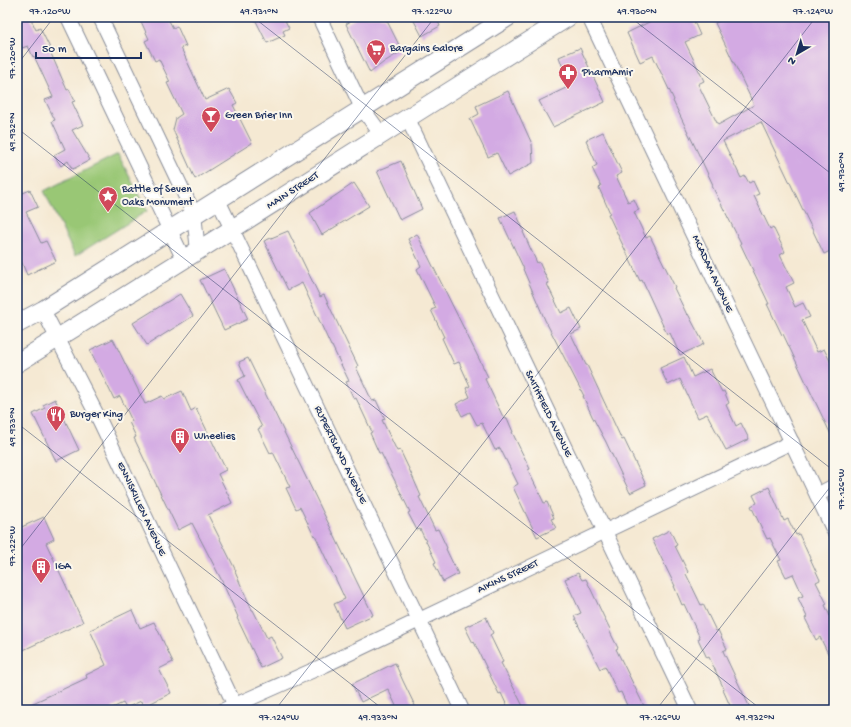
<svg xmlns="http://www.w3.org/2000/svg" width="851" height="727" font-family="'Gochi Hand',sans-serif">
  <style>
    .green { fill: #99c775; stroke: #5a7b6a }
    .building { fill: #d3aae3 }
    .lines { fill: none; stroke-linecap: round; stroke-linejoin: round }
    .minor-casing { stroke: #888c98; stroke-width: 16 }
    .major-casing { stroke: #888c98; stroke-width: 20 }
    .minor { stroke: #fff; stroke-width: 14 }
    .major { stroke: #fff; stroke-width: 18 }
    .ticks { fill: none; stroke: #1b2f5e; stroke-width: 1; stroke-opacity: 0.45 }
    .labels { text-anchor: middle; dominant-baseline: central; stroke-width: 4; stroke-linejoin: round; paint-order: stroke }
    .poi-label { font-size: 11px; fill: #1b2f5e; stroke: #fbf7ec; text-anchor: start }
    .street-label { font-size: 11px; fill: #1b2f5e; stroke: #fbf7ec }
    .neatline { fill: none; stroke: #1b2f5e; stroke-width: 1.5 }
    .ticks-label { font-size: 10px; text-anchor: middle; fill: #1b2f5e }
  </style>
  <rect width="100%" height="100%" fill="#fbf7ec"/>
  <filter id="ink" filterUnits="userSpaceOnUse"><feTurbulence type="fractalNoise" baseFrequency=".025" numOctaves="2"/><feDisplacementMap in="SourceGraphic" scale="8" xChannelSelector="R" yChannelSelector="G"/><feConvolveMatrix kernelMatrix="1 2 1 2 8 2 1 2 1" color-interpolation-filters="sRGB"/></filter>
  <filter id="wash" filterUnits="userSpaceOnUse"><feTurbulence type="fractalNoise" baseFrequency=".012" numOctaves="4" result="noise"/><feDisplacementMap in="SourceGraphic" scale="16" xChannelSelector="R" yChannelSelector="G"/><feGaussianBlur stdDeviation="0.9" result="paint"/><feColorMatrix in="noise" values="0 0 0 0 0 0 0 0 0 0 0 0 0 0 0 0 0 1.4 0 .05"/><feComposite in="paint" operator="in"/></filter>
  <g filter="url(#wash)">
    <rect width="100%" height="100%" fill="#f5e9d3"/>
    <path class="green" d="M118,154L147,211L75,256L44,191Z"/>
    <g id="blocks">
      <g class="building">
        <path d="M17,17H30L36,30L40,28L50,48L49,49L67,90L69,89L75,101L72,102L83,125L72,130L90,160L75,168L72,169L68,161L61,166L54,155L65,149L52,121L55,120L45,100L53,97L34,56L33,57L28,46L22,48L17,38Z"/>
        <path d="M139,17H167L173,28L177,26L186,46L181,48L205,100L229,89L237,103L233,105L252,143L195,179L173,130L176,118L182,114L167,83L170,82L159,59L155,61L145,41L149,39Z"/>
        <path d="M254,17H283L289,28L283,31L285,35L267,43Z"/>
        <path d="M358,17H385L402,51L384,62L370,73L346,24Z"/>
        <path d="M412,17H436L440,26L422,36Z"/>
        <path d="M659,17H692L700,35L685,42L704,81L698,84L718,125L754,105L715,23L728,17H834V249L824,254L761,122L723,141L741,178L745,176L749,183L753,181L759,194L754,196L770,229L773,227L785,252L780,255L794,283L786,287L795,307L803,303L810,317L802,320L817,352L824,349L834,369V441L783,334L782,335L767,304H769L740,243H741L712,186L713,185L699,155L673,101L674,100L653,56L640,62L627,33Z"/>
        <path d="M580,48L605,102L553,127L539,101L570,86L559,57Z"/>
        <path d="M508,91L532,144L533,163L508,176L497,153L488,157L470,119L479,114L476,106Z"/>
        <path d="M603,132L622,173L616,176L628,202L634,199L639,210L634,212L646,238L650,236L675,287L674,288L687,315L688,314L704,344L680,355L670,333L667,334L659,317L642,280L640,281L608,214L610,213L599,188L601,186L592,168L597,165L586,140Z"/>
        <path d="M401,161L422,209L400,220L377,171Z"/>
        <path d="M354,183L369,206L322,235L310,213Z"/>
        <path d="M30,190L38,207L26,212L41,243L46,241L56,261L27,275L17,251V193L18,195Z"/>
        <path d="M515,211L524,231L523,232L537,263L539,262L549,283L547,284L561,313L571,308L581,329L571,334L586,365H587L622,440L624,439L646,485L630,493L606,442L592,416L583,396H584L545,320L523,269H524L500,218Z"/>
        <path d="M288,231L320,297L324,295L358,366L356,367L372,401L376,400L385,419L382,420L397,451L400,450L410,471L421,496L419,497L435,530L438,529L447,548L446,549L458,574L443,582L434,563L436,562L420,529L417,530L408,513L410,512L394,479L381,453H379L370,433L372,432L356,398L354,399L346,382L349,381L332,346H331L302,283L288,290L264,241Z"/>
        <path d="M417,234L488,377L485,379L504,419L507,418L513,432H512L530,469L528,470L544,503L547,502L554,518L551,519L556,528L537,537L513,487L518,484L500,448L495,450L482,423L477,425L470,412L462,416L456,404L470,397L466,388L470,386L459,362L454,364L442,338L444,337L431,310L436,308L417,269L421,266L408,239Z"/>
        <path d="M224,269L248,319L224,330L200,280Z"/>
        <path d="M180,294L193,316L147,345L133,323Z"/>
        <path d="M113,339L145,404L162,396L164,399L182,391L191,411L196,408L226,470L218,474L232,503L208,515L236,571L235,572L252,610H253L267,638L271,636L282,658L261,668L237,618L238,617L221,579L192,523L178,530L134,438L136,437L129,422L132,421L120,396L114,399L90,350Z"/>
        <path d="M684,357L693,377L710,369L722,392L724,391L729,403L726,405L736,426L741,423L749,439L726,450L707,414L698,418L680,379L668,385L660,368Z"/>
        <path d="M248,358L373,615L345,628L334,604L345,599L315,535L314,536L300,507L296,509L286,488L290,487L273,452L270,453L258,429L262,427L238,380L245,376L239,362Z"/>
        <path d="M55,399L79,450L56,461L33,414L45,408L43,405Z"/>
        <path d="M769,487L784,521L788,519L796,535L799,534L820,580L816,582L827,604L825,605L834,625V666L820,637L816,640L805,618L807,617L798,598L803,596L793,574L786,577L778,561L781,560L770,538L767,539L751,506L757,503L753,495Z"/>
        <path d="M44,517L54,539L46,543L83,622L17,653V529Z"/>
        <path d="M670,530L677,545L675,546L688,572L686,574L701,605L703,604L716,631L718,630L727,649L723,651L751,710H732L723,690L724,689L709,657L707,658L698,639L700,638L684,604L682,605L674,586H675L652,539Z"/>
        <path d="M578,573L582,580L586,579L603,615L610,629L609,630L618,648L616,649L646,710H629L621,692L618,693L605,666L600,669L586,641L574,616L581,613L565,579Z"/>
        <path d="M132,610L140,628L154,622L173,662L159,669L171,693L143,707L141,701L126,708L123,703L108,710H18L87,678L86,675L106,665L90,630Z"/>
        <path d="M486,617L493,633L490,635L503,662L501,663L525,710H509L501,693L499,694L474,642L473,643L465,627Z"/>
        <path d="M395,663L403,681L417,710H398L388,689L361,702L352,684Z"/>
      </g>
    </g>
  </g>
  <g filter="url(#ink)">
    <use href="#blocks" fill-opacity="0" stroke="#888c98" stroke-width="1"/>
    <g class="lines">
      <g class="minor-casing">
        <g id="minor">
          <path d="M68,17L184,260"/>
          <path d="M100,17L194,214L198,251"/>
          <path d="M319,17L362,108L381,134"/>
          <path d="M589,17L834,531"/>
          <path d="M407,117L690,710"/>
          <path d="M218,200L462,710"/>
          <path d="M43,310L100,421L237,710"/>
          <path d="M817,495L834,486"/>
          <path d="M224,710L325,665L792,442"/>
        </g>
      </g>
      <g class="major-casing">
        <g id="major">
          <path d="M17,324L43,310L508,17"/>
          <path d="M17,363C202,250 384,132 568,17"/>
        </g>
      </g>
      <use href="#minor" class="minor"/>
      <use href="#major" class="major"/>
    </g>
  </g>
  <path class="ticks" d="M253,17L834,471M630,17L834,176M17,65L54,17M17,128L762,710M17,423L384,710M17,553L435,17M275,710L816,17M656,710L834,482"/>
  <defs>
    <g id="supermarket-pin" transform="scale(1)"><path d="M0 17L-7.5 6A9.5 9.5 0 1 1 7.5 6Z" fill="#d1495b" stroke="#fbf7ec"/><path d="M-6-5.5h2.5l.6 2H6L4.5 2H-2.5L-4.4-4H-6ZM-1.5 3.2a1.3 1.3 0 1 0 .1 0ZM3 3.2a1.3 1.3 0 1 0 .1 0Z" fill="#fff"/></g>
    <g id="pharmacy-pin" transform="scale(1)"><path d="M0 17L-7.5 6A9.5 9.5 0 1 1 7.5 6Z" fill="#d1495b" stroke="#fbf7ec"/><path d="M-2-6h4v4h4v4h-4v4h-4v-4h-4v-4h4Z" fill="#fff"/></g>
    <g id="bar-pin" transform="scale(1)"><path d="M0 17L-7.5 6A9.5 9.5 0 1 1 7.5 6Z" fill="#d1495b" stroke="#fbf7ec"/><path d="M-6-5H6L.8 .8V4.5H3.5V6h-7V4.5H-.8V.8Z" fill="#fff"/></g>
    <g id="sight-pin" transform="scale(1)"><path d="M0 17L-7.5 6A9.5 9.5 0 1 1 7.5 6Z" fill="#d1495b" stroke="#fbf7ec"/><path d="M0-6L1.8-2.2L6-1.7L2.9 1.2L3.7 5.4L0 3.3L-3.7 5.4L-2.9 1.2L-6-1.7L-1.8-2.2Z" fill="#fff"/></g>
    <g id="restaurant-pin" transform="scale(1)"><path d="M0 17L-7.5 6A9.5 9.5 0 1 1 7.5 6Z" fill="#d1495b" stroke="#fbf7ec"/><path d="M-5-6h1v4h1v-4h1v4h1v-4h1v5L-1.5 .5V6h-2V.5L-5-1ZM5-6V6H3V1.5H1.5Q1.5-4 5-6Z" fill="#fff"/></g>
    <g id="building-pin" transform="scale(1)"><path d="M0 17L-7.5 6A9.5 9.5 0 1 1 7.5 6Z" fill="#d1495b" stroke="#fbf7ec"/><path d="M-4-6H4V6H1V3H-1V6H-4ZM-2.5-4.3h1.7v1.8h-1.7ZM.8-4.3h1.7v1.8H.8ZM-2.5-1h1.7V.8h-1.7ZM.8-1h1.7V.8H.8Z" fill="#fff"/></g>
  </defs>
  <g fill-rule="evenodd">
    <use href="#supermarket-pin" x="376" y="49"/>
    <use href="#pharmacy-pin" x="568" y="73"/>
    <use href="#bar-pin" x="211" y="116"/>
    <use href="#sight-pin" x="108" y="196"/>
    <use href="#restaurant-pin" x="56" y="415"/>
    <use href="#building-pin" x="180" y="437"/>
    <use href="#building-pin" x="41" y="567"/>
  </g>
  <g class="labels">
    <g class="poi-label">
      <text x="390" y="49">Bargains Galore</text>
      <text x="582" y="73">PharmAmir</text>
      <text x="225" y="116">Green Brier Inn</text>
      <text x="122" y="190">Battle of Seven<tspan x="122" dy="13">Oaks Monument</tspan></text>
      <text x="70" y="415">Burger King</text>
      <text x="194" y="437">Wheelies</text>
      <text x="55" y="567">IGA</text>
    </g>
    <g class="street-label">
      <text transform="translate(293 191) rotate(-33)">MAIN STREET</text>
      <text transform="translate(712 274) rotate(65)">MCADAM AVENUE</text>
      <text transform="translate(548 414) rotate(64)">SMITHFIELD AVENUE</text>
      <text transform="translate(340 455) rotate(64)">RUPERTSLAND AVENUE</text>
      <text transform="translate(141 509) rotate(65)">ENNISKILLEN AVENUE</text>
      <text transform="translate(508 577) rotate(-25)">AIKINS STREET</text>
    </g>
  </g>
  <rect width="851" height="727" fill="none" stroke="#fbf7ec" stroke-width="44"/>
  <g transform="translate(797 54) rotate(218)" stroke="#fbf7ec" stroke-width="3" paint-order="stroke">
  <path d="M0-3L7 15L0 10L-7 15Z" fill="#1b2f5e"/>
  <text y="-6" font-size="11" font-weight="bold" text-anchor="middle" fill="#1b2f5e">N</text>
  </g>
  <path d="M36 52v6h105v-6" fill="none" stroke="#1b2f5e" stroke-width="2"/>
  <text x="42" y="52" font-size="12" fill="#1b2f5e" stroke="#fbf7ec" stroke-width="3" paint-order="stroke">50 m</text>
  <rect x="22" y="22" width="807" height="683" class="neatline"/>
  <g class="ticks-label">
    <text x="50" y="14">97.120°W</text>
    <text x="259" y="14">49.931°N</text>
    <text x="432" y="14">97.122°W</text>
    <text x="637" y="14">49.930°N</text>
    <text x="813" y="14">97.124°W</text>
    <text transform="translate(11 58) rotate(-90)" y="4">97.120°W</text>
    <text transform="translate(11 132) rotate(-90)" y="4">49.932°N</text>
    <text transform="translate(840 172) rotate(-90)" y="4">49.930°N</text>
    <text transform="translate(11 427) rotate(-90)" y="4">49.933°N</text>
    <text transform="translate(840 489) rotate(-90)" y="4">97.126°W</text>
    <text transform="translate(11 546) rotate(-90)" y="4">97.122°W</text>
    <text x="279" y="720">97.124°W</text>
    <text x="378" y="720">49.933°N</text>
    <text x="660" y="720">97.126°W</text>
    <text x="755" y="720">49.932°N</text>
  </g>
</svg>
